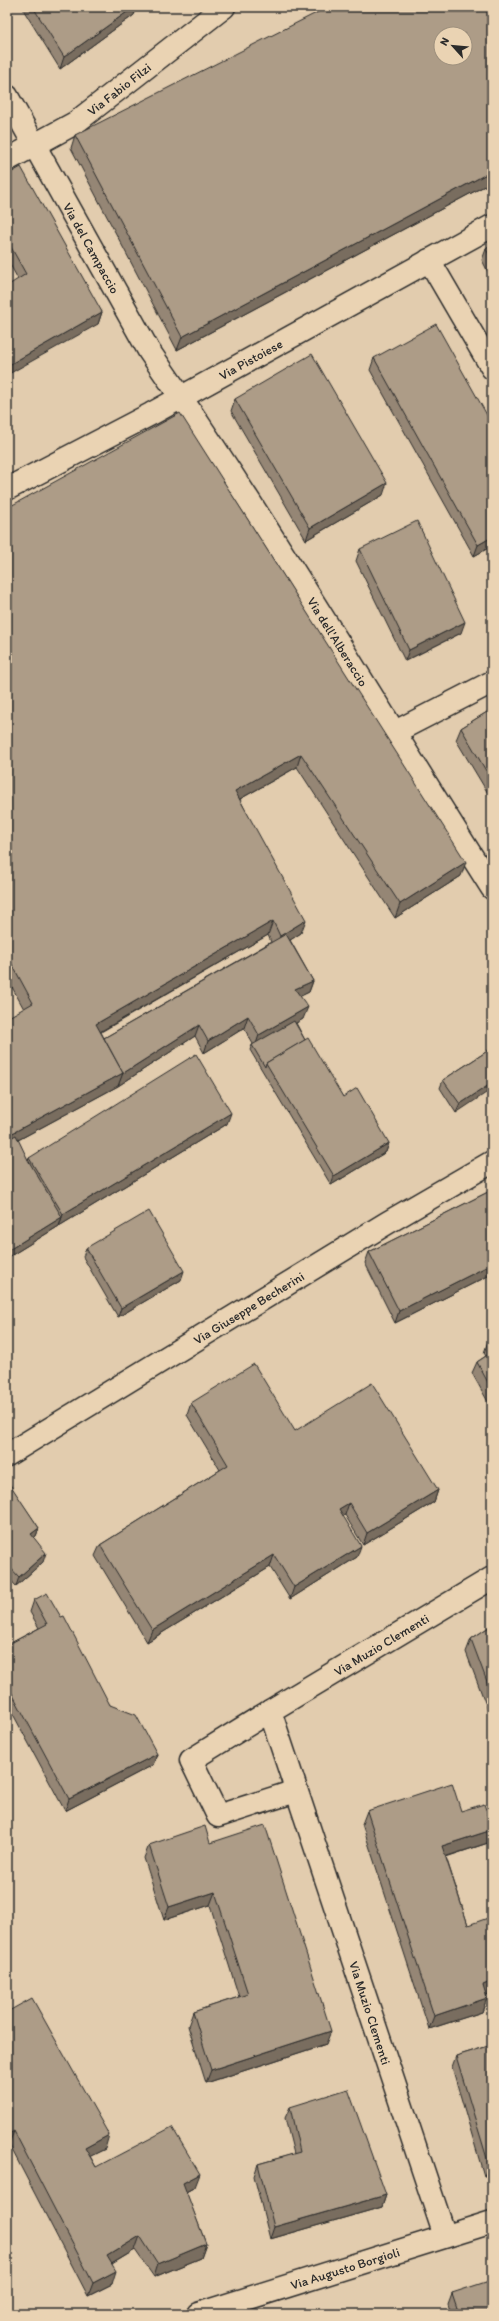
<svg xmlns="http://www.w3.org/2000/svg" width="499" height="2321" font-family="Itim,sans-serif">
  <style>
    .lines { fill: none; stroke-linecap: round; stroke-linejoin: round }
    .minor-casing { stroke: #2b2b2b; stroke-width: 25 }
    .tertiary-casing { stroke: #2b2b2b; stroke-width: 25 }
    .minor { stroke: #ead3b3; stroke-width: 22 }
    .tertiary { stroke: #ead3b3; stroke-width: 22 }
    .wall { fill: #958674; stroke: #2b2b2b; fill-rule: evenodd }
    .shaded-wall { fill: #796d5e; stroke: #2b2b2b }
    .building { fill: #ad9c87; stroke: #2b2b2b; fill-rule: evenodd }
    .labels { text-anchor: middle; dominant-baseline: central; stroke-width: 3; stroke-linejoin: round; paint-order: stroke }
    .street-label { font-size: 13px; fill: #2b2b2b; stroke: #ead3b3 }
  </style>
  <rect width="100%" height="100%" fill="#e2ccae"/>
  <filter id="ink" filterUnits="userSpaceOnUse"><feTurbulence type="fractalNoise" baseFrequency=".025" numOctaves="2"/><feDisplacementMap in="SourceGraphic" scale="8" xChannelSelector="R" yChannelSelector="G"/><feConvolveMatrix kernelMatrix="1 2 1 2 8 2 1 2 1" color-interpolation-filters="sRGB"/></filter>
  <g filter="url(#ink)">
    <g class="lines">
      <g class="minor-casing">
        <g id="minor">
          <path id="s1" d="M7,96L149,351L180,396"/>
          <path d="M429,260L492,368"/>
          <path d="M393,733L492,682"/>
          <path id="s2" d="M7,1455L387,1223L492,1162"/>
          <path d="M270,1711L191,1760L218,1816L296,1791"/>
          <path id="s3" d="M445,2236L270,1711L492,1578"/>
          <path id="s4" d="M198,2314L492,2222"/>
        </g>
      </g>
      <g class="tertiary-casing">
        <g id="tertiary">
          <path id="s5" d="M7,160L75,123L224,7"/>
          <path id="s6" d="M180,396C289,557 388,725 492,888"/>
          <path id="s7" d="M7,489L151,414L492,226"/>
        </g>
      </g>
      <use href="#minor" class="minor"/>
      <use href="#tertiary" class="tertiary"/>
    </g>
    <g class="wall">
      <path d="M25,7H137L134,15L60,69L24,11Z"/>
      <path d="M492,7V182L177,350L71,148L75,135Z"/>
      <path d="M7,175L102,312L98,324L18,279L7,259Z"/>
      <path d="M492,245V280L482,260L486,249Z"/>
      <path d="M374,358L492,546L474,556L370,370Z"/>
      <path d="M235,399L383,495L306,540L231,411Z"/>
      <path d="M7,508L461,876L395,918L297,767L240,799L301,933L290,940L313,981L309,992L300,996L303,1019L296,1023L305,1040L343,1097L389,1143L386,1152L331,1185L250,1050L252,1045L253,1044L244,1028L204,1053L195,1036L118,1086L18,1140L28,1161L29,1158L227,1124L59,1226L7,1258V1018L24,1009L7,978ZM268,935L271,942L104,1038L101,1032Z"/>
      <path d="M360,549L461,633L405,661L356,561Z"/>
      <path d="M492,709V800L456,740L461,728Z"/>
      <path d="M492,1048L456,1113L440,1088L443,1080Z"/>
      <path d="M492,1190V1274L395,1323L365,1263L369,1252Z"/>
      <path d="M86,1248L181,1280L118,1317L83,1257Z"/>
      <path d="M492,1339V1409L472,1373L477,1362L486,1356L484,1353L488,1341Z"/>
      <path d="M191,1403L295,1431L438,1490L434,1502L363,1545L345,1515L343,1516L357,1557L290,1599L270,1567L147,1642L95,1556L100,1545L220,1470L187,1415Z"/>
      <path d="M7,1481L39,1528L36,1536L34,1538L43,1562L16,1586L7,1576Z"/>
      <path d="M34,1600L110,1705L157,1754L153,1765L65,1811L7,1703V1645L39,1628L30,1612Z"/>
      <path d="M492,1625V1721L466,1652L471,1639Z"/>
      <path d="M367,1811H461L488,1843L446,1857L468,1925L491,1927L492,1926V1993L486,1995L487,1998L482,2012L429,2029L362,1824Z"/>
      <path d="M210,1843L326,2044L206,2083L188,2026L193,2012L239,1997L210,1905L164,1920L144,1858L149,1845Z"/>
      <path d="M7,2012L105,2149L90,2156L96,2167L195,2187L186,2192L206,2244L201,2258L154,2277L135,2250L112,2264V2284L88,2296L9,2144Z"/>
      <path d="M492,2045V2174L484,2176L452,2067L456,2056Z"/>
      <path d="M290,2107L386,2195L382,2207L270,2239L254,2176L258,2164L294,2154L285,2118Z"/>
      <path d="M452,2293L492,2314H451L448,2304Z"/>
    </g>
    <g class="shaded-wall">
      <path d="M134,7H137L134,15L60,69L64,57Z"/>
      <path d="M492,171V182L177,350L182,337Z"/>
      <path d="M102,312L98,324L7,375V366Z"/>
      <path d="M387,483L383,495L306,540L310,528Z"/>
      <path d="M492,537V546L474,556L478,545Z"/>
      <path d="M465,622L461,633L405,661L409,650Z"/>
      <path d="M301,754L297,767L231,804L235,791Z"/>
      <path d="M466,862L461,876L395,918L400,904Z"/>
      <path d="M306,920L301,933L275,950L280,936Z"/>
      <path d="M273,921L268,935L91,1037L96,1024Z"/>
      <path d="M313,981L309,992L291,1001L295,989Z"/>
      <path d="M308,1007L303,1019L255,1047L259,1035Z"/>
      <path d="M248,1016L244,1028L204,1053L208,1041Z"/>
      <path d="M199,1025L195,1036L118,1086L122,1074Z"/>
      <path d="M123,1073L118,1086L7,1146V1136Z"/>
      <path d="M492,1083V1089L456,1113L460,1104Z"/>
      <path d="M231,1113L227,1124L59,1226L63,1214Z"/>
      <path d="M389,1143L386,1152L331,1185L334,1176Z"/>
      <path d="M62,1217L59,1226L7,1258V1251Z"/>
      <path d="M492,1264V1274L395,1323L399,1311Z"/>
      <path d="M184,1271L181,1280L118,1317L121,1308Z"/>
      <path d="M438,1490L434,1502L363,1545L367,1533Z"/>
      <path d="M349,1503L345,1515L335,1521L339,1509Z"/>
      <path d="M39,1528L36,1536L27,1543L31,1534Z"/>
      <path d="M361,1546L357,1557L290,1599L294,1587Z"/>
      <path d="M46,1553L43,1562L16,1586L19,1577Z"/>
      <path d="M274,1555L270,1567L147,1642L152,1630Z"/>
      <path d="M157,1754L153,1765L65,1811L69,1799Z"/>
      <path d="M492,1830L488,1843L438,1859L442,1846Z"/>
      <path d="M215,1892L210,1905L164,1920L169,1907Z"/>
      <path d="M492,1981V1993L478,1998L483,1985Z"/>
      <path d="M487,1998L482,2012L429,2029L434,2016Z"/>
      <path d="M331,2031L326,2044L206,2083L211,2070Z"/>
      <path d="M14,2131L9,2144L7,2145V2135Z"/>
      <path d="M109,2135L105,2149L81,2161L85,2148Z"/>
      <path d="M492,2164V2174L484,2176L489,2165Z"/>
      <path d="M200,2174L195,2187L178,2196L183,2183Z"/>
      <path d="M386,2195L382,2207L270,2239L274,2227Z"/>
      <path d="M140,2236L135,2250L103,2269L107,2256Z"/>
      <path d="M206,2244L201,2258L154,2277L158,2264Z"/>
      <path d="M116,2271L112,2284L88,2296L93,2283Z"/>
    </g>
    <g class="building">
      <path d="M33,7H134L64,57Z"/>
      <path d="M328,7H492V171L182,337L75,135ZM441,34H465V58H441Z"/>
      <path d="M21,167L102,312L7,366V286L26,274L7,240V175Z"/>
      <path d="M492,245V260L486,249Z"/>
      <path d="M436,324L492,424V537L478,545L374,358Z"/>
      <path d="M312,354L387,483L310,528L235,399Z"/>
      <path d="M180,413L466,862L400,904L301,754L235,791L306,920L280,936L273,921L96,1024L123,1073L7,1136V1018L33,1003L7,955V508Z"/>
      <path d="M417,521L465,622L409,650L360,549Z"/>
      <path d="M492,709V781L461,728Z"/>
      <path d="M286,934L313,981L295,989L308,1007L259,1035L248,1016L208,1041L199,1025L122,1074L123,1073L104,1038Z"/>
      <path d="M294,1021L305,1040L266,1063L265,1067L252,1045Z"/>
      <path d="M308,1038L343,1097L357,1088L389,1143L334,1176L266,1063Z"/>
      <path d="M492,1048V1083L460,1104L443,1080Z"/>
      <path d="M196,1054L231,1113L63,1214L29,1158Z"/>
      <path d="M16,1135L28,1160L62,1217L7,1251V1140Z"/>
      <path d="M492,1190V1264L399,1311L369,1252Z"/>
      <path d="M149,1211L184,1271L121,1308L86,1248Z"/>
      <path d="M492,1339V1346L488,1341Z"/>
      <path d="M492,1352V1390L477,1362Z"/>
      <path d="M254,1364L295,1431L372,1383L438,1490L367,1533L349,1503L339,1509L361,1546L294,1587L274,1555L152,1630L100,1545L228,1465L191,1403Z"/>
      <path d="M7,1480L39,1528L31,1534L46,1553L19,1577L7,1564Z"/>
      <path d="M47,1593L61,1617L64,1616L110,1705L136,1715L157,1754L69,1799L7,1684V1645L47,1624L34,1600Z"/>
      <path d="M492,1625V1695L471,1639Z"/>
      <path d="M452,1783L461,1811L484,1804L492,1827V1830L442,1846L468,1925L488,1918L491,1927L492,1926V1981L483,1985L487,1998L434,2016L367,1811Z"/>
      <path d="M265,1825L331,2031L211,2070L193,2012L248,1994L215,1892L169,1907L149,1845L205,1826L210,1843Z"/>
      <path d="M32,1998L109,2135L85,2148L96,2167L172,2127L200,2174L183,2183L206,2244L158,2264L140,2236L107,2256L116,2271L93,2283L14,2131L7,2135V2012Z"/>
      <path d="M492,2045V2164L489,2165L456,2056Z"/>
      <path d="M348,2089L386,2195L274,2227L258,2164L300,2152L290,2107Z"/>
      <path d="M492,2280V2314H459L452,2293Z"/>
    </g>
  </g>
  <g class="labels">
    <g class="street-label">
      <text stroke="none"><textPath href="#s5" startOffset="133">Via Fabio Filzi</textPath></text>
      <text stroke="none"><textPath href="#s1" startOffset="174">Via del Campaccio</textPath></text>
      <text stroke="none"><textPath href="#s7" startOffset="276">Via Pistoiese</textPath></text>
      <text stroke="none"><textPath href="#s6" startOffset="292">Via dell'Alberaccio</textPath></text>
      <text stroke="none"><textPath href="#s2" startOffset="283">Via Giuseppe Becherini</textPath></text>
      <text stroke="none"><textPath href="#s3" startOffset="683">Via Muzio Clementi</textPath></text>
      <text transform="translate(370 2013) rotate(72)">Via Muzio Clementi</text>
      <text stroke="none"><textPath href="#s4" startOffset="154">Via Augusto Borgioli</textPath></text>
    </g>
  </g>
  <rect width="499" height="2321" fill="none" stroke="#ead3b3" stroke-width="24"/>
  <rect x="12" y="12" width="475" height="2297" fill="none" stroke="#2b2b2b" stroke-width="1.5" filter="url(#ink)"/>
  <g transform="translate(453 46) rotate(297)"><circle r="19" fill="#ead3b3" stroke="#9e907d"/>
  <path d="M0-3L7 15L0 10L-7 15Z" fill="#2b2b2b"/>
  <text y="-6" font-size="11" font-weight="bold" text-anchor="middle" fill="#2b2b2b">N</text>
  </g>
</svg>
